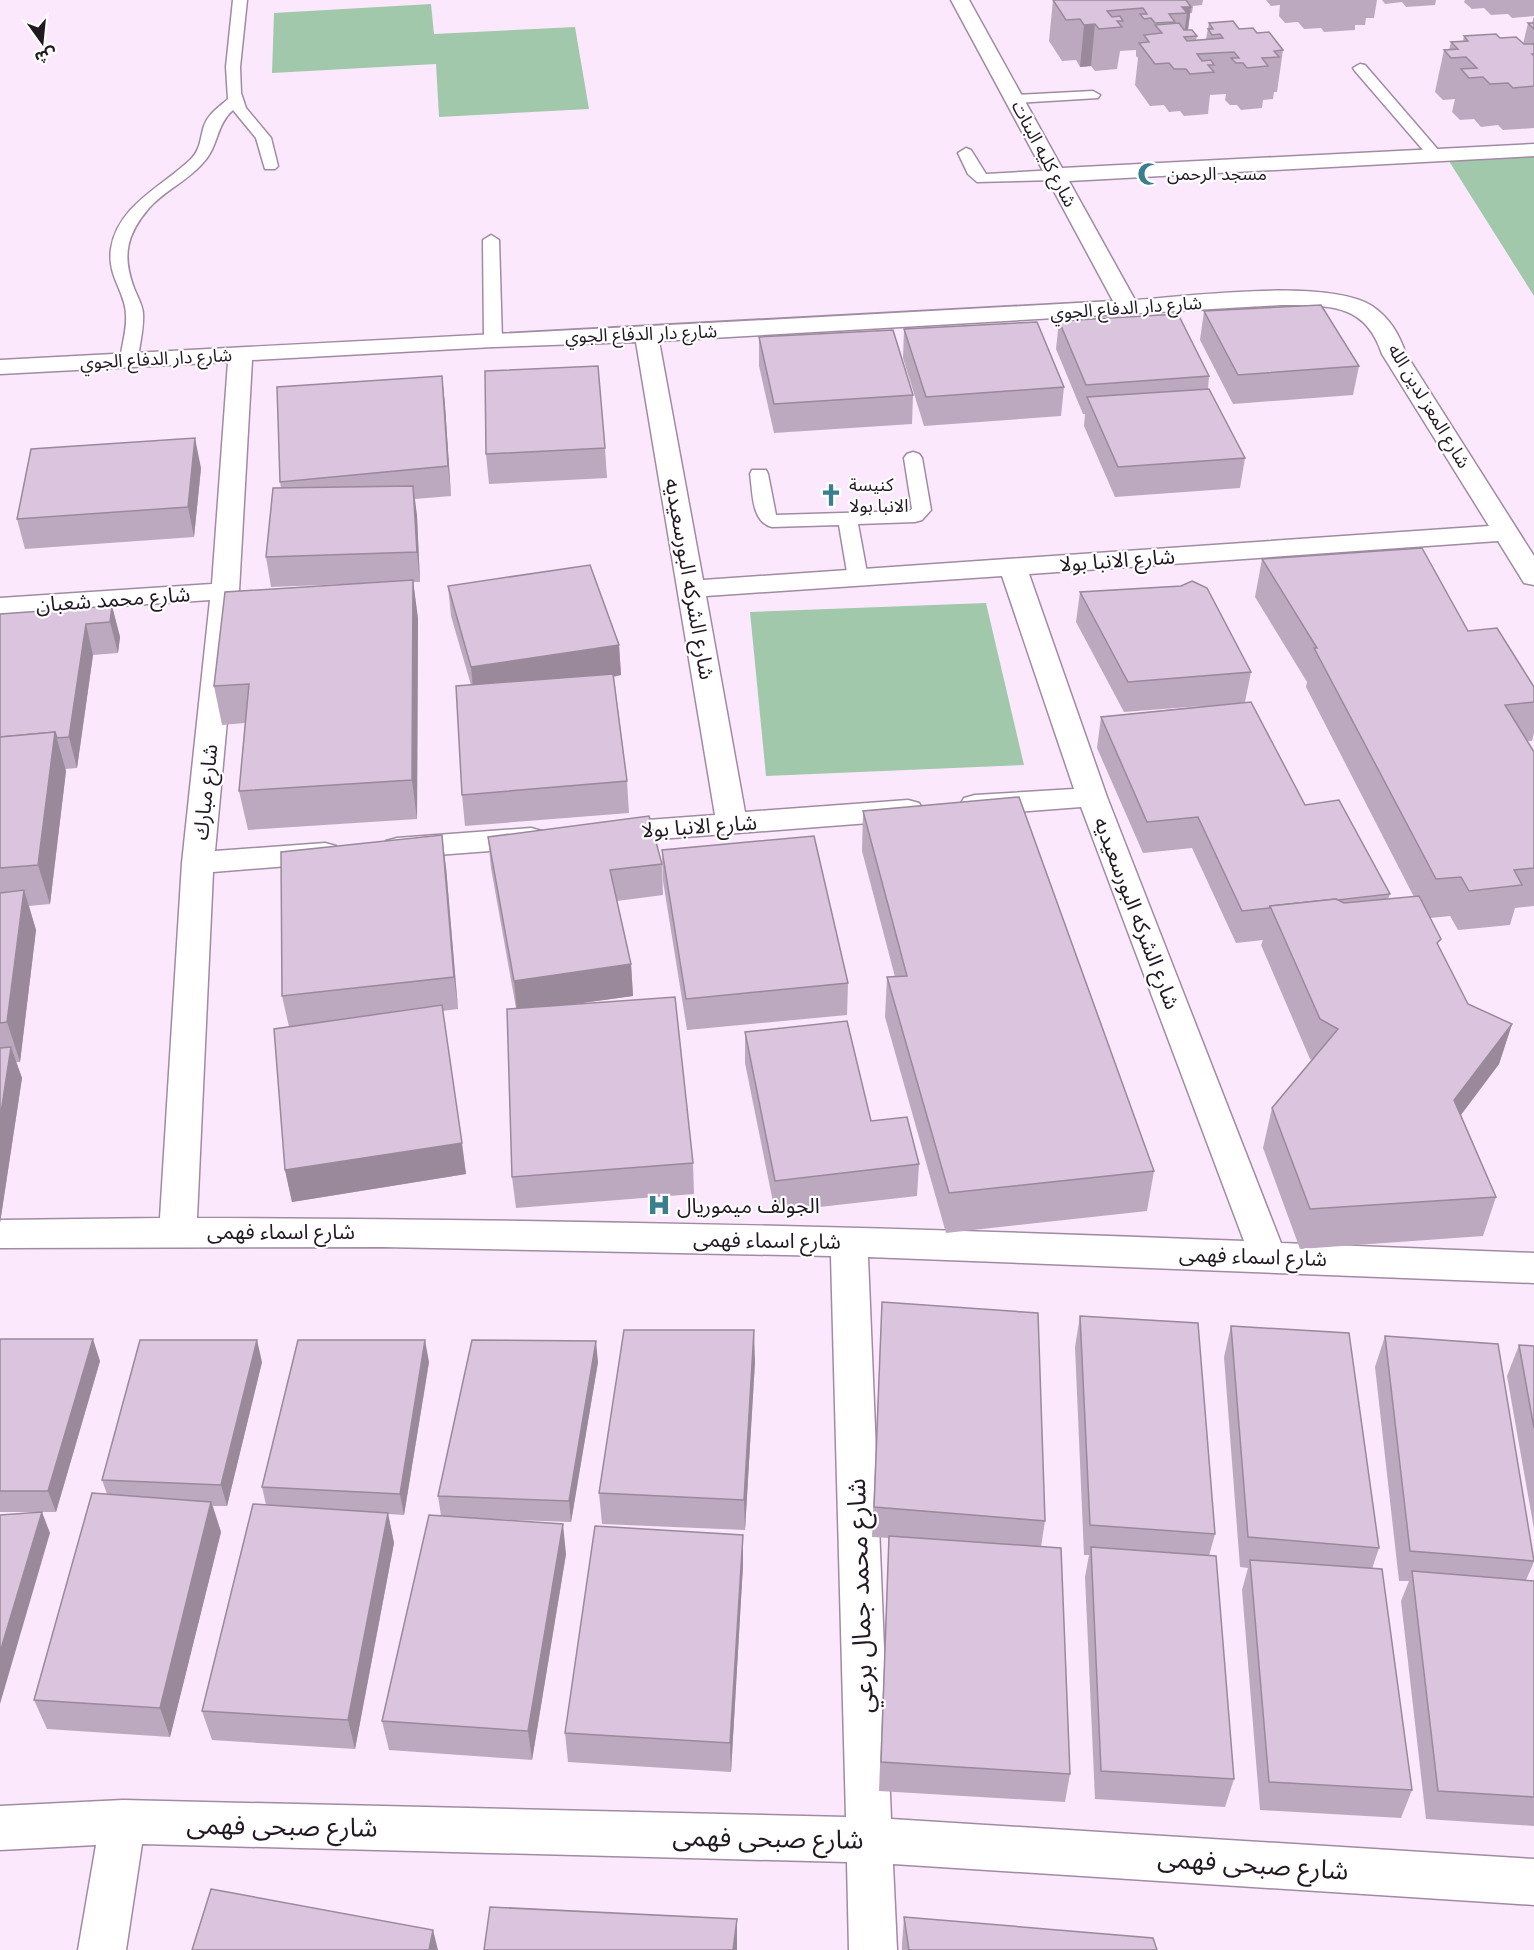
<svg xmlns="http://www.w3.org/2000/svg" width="1534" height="1950" font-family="Montserrat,'Noto Sans Arabic',sans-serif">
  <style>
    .green { fill: #a1c8aa }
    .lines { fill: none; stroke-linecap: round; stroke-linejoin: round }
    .service-casing { stroke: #a18ba3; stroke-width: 3 }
    .minor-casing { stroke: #a18ba3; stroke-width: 3 }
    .service { fill: #fff; fill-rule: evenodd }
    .minor { fill: #fff; fill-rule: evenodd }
    .wall { fill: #bca9bf }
    .shaded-wall { fill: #99899b }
    .building { fill: #dbc4de; stroke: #99899b; stroke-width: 1.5 }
    .labels { text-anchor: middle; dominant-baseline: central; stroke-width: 4.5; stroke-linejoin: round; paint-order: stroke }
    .far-street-label { font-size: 18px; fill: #211822; stroke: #fff }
    .far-poi-label { font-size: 18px; fill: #211822; stroke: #fff; text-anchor: start }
    .street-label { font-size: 21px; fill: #211822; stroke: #fff }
    .poi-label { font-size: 21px; fill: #211822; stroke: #fff; text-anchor: start }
    .near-street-label { font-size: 26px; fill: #211822; stroke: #fff }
  </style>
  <rect width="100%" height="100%" fill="#fbe8fd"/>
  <g class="green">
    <path d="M431,4L434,34L575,27L589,109L439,117L436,64L272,73L274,13Z"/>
    <path d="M1534,154V296L1447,158Z"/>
    <path d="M986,603L1024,765L766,776L750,612Z"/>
  </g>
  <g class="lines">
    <g class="service-casing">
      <g id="service">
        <path d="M233,0H247L240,67L241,93L246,108L271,138L278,166L275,169H265L256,138L233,110C215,126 219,147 202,164C187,181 164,191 149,208C126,235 122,256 134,288C137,296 143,306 143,314C144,329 139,346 138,360L135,364H123L120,360C122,345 127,329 126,315C126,293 107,276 111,249C117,206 163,186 191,159C201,149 200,138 204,126C208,114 219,107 228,99L226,67Z"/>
        <path d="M1360,64L1365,65L1440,152L1443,155L1440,158H1430L1355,71L1353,68Z"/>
        <path d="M1093,91L1100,95L1098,98L1014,103L1007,99L1014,95Z"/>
        <path d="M966,148L971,150L986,174L1055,170L1063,175L1055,180L977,182L968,174L958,153Z"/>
        <path d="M491,235L499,240L502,340L499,344H487L484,340L483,240Z"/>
        <path d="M913,452L919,454L922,458L931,510L922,520L915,522L858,524L868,578L865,582H851L848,578L839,525L772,527C751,522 753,492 750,474L752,470H766L768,474L776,515L909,511L912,509L904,458L907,454Z"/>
      </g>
    </g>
    <g class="minor-casing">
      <g id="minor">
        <path d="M951,0H969L1062,168L1534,144V156L1069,181L1135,300C1191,296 1326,278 1372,306C1390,318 1399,334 1406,354L1534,556V585L1524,583L1498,541L1029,574L1107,797L1281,1243L1534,1253V1283L868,1257L891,1819L1534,1859V1905L893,1864L897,1950H849L847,1862L142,1844L126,1950H78L96,1845L0,1850V1806L123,1800L846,1817L831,1256L383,1247L0,1248V1220L160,1218L182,863L210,600L0,614V598L212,584L228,362L0,374V360C371,340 742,322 1113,301ZM1282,305C1328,306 1365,302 1382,354L1489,526L703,580L659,341ZM636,342L715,815L607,823L596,826L592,833L596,840L607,843L908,820L919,817L923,810L919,803L908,800L745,812L706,596L1002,576L1074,789L975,795L964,798L960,805L964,812L975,815L1081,807L1244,1241C895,1227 546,1219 197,1218L213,872L325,863L336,860L341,853L336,846L325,843L215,851L239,591L252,360L493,347Z"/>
        <path d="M531,828L542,831L546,838L542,845L531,848L397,858L386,855L381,848L386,841L397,838Z"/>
      </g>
    </g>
    <use href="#service" class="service"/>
    <use href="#minor" class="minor"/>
  </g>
  <g class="wall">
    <path d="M1053,0H1203L1202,5L1193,6L1192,13H1190L1188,30L1197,36L1196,40L1206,39L1209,23L1257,33L1283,50L1277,92H1274L1273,99L1263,100L1262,108L1241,110L1237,105H1230L1225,100L1226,94L1210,95L1208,114L1184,116L1180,111L1169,112L1164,105L1150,106L1135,85L1138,58L1136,56V50L1120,51L1117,69L1095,71L1091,66L1080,67L1076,60L1062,61L1049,41Z"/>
    <path d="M1266,0H1377L1374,18H1366L1365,25H1355V30L1324,32L1321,28L1304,29L1298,22L1285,23L1279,16L1280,5L1271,6Z"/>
    <path d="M1382,0H1442H1436L1435,5L1406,7L1402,2L1385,4Z"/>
    <path d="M1465,0H1534V128L1503,130L1498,125L1481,127L1474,119L1460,120L1452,112L1455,99L1443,100L1435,92L1444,50H1449L1451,42L1463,41L1464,36L1500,38L1523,44L1528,23H1532L1534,16L1512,18L1508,14L1491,15L1484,8L1472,9L1464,2Z"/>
    <path d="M1204,311L1359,366L1353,395L1233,404L1200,340Z"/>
    <path d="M1059,321L1209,376L1208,389L1245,458L1240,488L1115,497L1084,426L1085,414H1083L1056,349Z"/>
    <path d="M904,329L1064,387L1061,416L924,426L903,358Z"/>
    <path d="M759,337L913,395L912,424L774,433L759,366Z"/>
    <path d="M442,376L445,405L451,496L415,499L417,516L420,582H413L418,619L417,819L248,830L239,791L245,723L222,725L214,686L348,584L271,587L266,557L281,488L280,482Z"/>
    <path d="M605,448L607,478L489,484L486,454Z"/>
    <path d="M201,468L194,537L25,549L17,519Z"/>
    <path d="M1262,559L1468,631L1534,687V733L1532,741H1527L1534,752V906L1515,908L1510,925L1458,930L1450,916L1430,918L1439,948L1468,1004L1512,1024L1499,1064L1461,1115L1496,1197L1483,1236L1300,1249L1263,1148L1272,1108L1312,1060L1310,1059L1261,945L1263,940L1236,943L1192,848L1143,853L1097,748L1101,717L1202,706L1124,712L1076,622L1080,592L1251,672L1245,702L1305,805L1390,894L1388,899L1414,897L1306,687L1307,682L1255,597Z"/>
    <path d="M448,586L619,645L621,675L614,677L627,781L629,813L465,826L462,795L471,685L451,616Z"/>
    <path d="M112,606L120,637L118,653L93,655L77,768L65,769L66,771L50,904L29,906L36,930L20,1062H16L22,1078L0,1223V614Z"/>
    <path d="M863,811L1154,1171L1147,1211L946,1233L885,1017L887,977H895L862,851Z"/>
    <path d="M488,837L662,864L663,895L617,901L631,964L633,996L574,1004L693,1163L694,1194L516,1208L512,1177L516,1008L491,868Z"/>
    <path d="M662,850L848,983L847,1015L687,1030L663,881Z"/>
    <path d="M446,867L458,1009L442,1011L466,1174L292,1202L285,1170L289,1027L282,996Z"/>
    <path d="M745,1032L871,1121L919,1164L917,1196L775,1212L745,1063Z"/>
    <path d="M882,1302L1045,1521L1041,1547L1070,1774L1065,1802L879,1791L889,1538L872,1537Z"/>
    <path d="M1080,1316L1215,1534L1209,1556L1234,1779L1225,1807L1095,1799L1085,1577L1089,1555H1084L1075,1347Z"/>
    <path d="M1231,1326L1379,1548L1372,1569L1412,1790L1401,1818L1260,1810L1242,1590L1248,1568L1240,1567L1224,1357Z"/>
    <path d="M1385,1336L1534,1558V1562L1526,1580L1534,1581V1826L1426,1819L1401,1601L1409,1581H1399L1375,1367Z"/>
    <path d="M0,1339L100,1361L56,1512H0Z"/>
    <path d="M1519,1345L1534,1346V1529L1507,1376Z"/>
    <path d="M755,1361L745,1530L602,1524L599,1493Z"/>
    <path d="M262,1362L227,1506H213L221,1532L170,1737L47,1729L34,1700L107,1494L102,1480Z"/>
    <path d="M429,1362L404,1515L388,1514L394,1543L355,1749L212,1740L202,1711L266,1505L262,1487Z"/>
    <path d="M598,1362L571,1522L490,1519L566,1554L532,1760L389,1750L382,1721L441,1516L438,1496Z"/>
    <path d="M743,1535V1565L731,1772L568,1762L565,1733Z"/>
    <path d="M904,1917L1157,1950H902V1944Z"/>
  </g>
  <g class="shaded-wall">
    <path d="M1182,7H1191L1187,37H1184L1182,48L1187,13Z"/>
    <path d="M1095,24L1091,66L1080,67L1084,25Z"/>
    <path d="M442,376L445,405L451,496L448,466Z"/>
    <path d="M195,438L201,468L194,537L188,507Z"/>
    <path d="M413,486L417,516L420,582L417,552Z"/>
    <path d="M413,580L418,619L417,819L412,780Z"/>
    <path d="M112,606L120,637L118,653L110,622Z"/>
    <path d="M86,624L93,655L77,768L69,737Z"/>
    <path d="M619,645L621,675L474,698L471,667Z"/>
    <path d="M55,732L66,771L50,904L38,865Z"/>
    <path d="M442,835L446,867L458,1009L454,977Z"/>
    <path d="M24,890L36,930L20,1062L7,1022Z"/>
    <path d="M631,964L633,996L517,1012L514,981Z"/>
    <path d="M1512,1024L1499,1064L1442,1140L1454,1100Z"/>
    <path d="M11,1047L22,1078L0,1223V1119Z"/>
    <path d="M462,1143L466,1174L292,1202L285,1170Z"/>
    <path d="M754,1330L755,1361L745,1530L744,1500Z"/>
    <path d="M93,1339L100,1361L56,1512L48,1491Z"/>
    <path d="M257,1340L262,1362L227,1506L221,1485Z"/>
    <path d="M425,1340L429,1362L404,1515L400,1494Z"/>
    <path d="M596,1341L598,1362L571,1522L569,1501Z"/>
    <path d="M211,1502L221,1532L170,1737L160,1708Z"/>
    <path d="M42,1512L50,1533L0,1704V1652Z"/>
    <path d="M388,1513L394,1543L355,1749L348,1720Z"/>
    <path d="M563,1524L566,1554L532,1760L528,1731Z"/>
    <path d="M743,1535V1565L731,1772L730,1743Z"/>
    <path d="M737,1919V1950H733Z"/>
    <path d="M433,1930L438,1950H429Z"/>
  </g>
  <g class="building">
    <path d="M1053,0H1186L1191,7H1182L1187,13L1169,14L1175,22L1155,23L1151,18L1144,19L1140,14H1147L1143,8L1107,11L1112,17L1120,16L1123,21H1117L1122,27L1099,29L1095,24L1084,25L1080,19L1066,20Z"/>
    <path d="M1233,21L1239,29L1253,28L1257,33L1269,32L1283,50L1274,51L1279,57L1262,58L1268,66L1247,68L1243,63H1236L1231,58H1239L1234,52L1197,54L1202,61L1211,60L1214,65H1208L1214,72L1190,74L1186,69H1174L1169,63L1155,64L1139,43L1149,42L1144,35L1162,33L1155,25L1179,23L1184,30H1192L1197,36L1184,37L1187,41L1223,38L1220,34L1212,35L1208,29H1213L1209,23Z"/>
    <path d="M1528,23H1534V29Z"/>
    <path d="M1496,34L1500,38L1516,37L1524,44H1534V54H1532L1534,56V86L1513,88L1508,83L1490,84L1483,77L1469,78L1461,69L1477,68L1466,57L1451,58L1444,50L1458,49L1451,42L1468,41L1464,36Z"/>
    <path d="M1321,305L1359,366L1238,375L1204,311Z"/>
    <path d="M1178,314L1209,376L1086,385L1059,321Z"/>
    <path d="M1037,322L1064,387L926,397L904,329Z"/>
    <path d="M893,330L913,395L774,404L759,337Z"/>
    <path d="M598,366L605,448L486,454L485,371Z"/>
    <path d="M442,376L448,466L280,482L277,387Z"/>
    <path d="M1209,389L1245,458L1118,467L1087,397Z"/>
    <path d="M195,438L188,507L17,519L31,449Z"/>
    <path d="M413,486L417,552L266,557L273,488Z"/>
    <path d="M1422,548L1468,631L1497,628L1534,687V702L1505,705L1534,752V868L1514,870L1522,885L1469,891L1461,877L1436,879L1314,648H1317L1262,559Z"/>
    <path d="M590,565L619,645L471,667L448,586Z"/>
    <path d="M413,580L412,780L239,791L249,684L214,686L225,592Z"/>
    <path d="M1192,581L1207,588L1251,672L1128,682L1080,592L1181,586Z"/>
    <path d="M112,606L110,622L86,624L69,737L57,738L55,732L0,737V614Z"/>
    <path d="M613,674L627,781L462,795L456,686Z"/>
    <path d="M1251,702L1305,805L1339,800L1390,894L1338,900L1336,899L1270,906L1269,908L1242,911L1198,817L1147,822L1101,717Z"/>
    <path d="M55,732L38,865L0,868V737Z"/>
    <path d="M1019,797L1154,1171L949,1193L887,977L907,976L863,811Z"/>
    <path d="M649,816L662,864L610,870L631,964L514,981L488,837Z"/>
    <path d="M442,835L454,977L282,996L281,852Z"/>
    <path d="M814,836L848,983L686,999L662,850Z"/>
    <path d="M24,890L7,1022L0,1023V893Z"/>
    <path d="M1419,896L1441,939L1437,943L1468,1004L1512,1024L1454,1100L1496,1197L1310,1209L1272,1108L1338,1029L1320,1019L1270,906L1336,899L1344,903Z"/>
    <path d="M675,997L693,1163L512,1177L507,1009Z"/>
    <path d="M442,1005L462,1143L285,1170L274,1029Z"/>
    <path d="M847,1021L871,1121L907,1117L919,1164L775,1181L745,1032Z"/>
    <path d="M11,1047L0,1119V1048Z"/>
    <path d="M882,1302L1038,1313L1045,1521L874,1507Z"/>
    <path d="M1080,1316L1198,1323L1215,1534L1090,1525Z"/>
    <path d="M1231,1326L1349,1333L1379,1548L1248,1537Z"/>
    <path d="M624,1330H754L744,1500L599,1493Z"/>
    <path d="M1385,1336L1498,1344L1534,1561L1410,1551Z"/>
    <path d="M0,1339H93L48,1491H0Z"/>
    <path d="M140,1340H257L221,1485L102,1480Z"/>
    <path d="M298,1340H425L400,1494L262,1487Z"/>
    <path d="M472,1340L596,1341L569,1501L438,1496Z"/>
    <path d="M1519,1345L1534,1346V1428Z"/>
    <path d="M92,1493L211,1502L160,1708L34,1700Z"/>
    <path d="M253,1504L388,1513L348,1720L202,1711Z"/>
    <path d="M42,1512L0,1652V1515Z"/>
    <path d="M429,1515L563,1524L528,1731L382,1721Z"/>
    <path d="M595,1526L743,1535L730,1743L565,1733Z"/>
    <path d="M889,1536L1061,1548L1070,1774L881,1762Z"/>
    <path d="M1091,1547L1216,1556L1234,1779L1101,1771Z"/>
    <path d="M1250,1560L1382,1569L1412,1790L1269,1782Z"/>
    <path d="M1412,1571L1534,1581V1797L1438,1791Z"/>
    <path d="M211,1889L433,1930L429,1950H192Z"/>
    <path d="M490,1907L737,1919L733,1950H484Z"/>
    <path d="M904,1917L1153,1938L1157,1950H909Z"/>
  </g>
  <defs>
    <g id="mosque-bare" transform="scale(1.8)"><path d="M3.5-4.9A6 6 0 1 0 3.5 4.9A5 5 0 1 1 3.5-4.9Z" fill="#3a7f8d" stroke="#fff" stroke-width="2.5" paint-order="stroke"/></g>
    <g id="church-bare" transform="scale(1.8)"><path d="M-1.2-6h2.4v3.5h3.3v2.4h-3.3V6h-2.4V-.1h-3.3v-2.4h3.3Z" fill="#3a7f8d" stroke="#fff" stroke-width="2.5" paint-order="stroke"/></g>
    <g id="hospital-bare" transform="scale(1.8)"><path d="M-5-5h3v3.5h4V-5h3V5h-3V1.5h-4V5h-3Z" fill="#3a7f8d" stroke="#fff" stroke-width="2.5" paint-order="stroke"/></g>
  </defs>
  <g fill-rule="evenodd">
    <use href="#mosque-bare" x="1149" y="174"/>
    <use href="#church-bare" x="831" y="495"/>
    <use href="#hospital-bare" x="659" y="1205"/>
  </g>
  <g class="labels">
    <g class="far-street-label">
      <text transform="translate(1044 154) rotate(62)">شارع كليه البنات</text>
      <text transform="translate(1126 308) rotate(-4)">شارع دار الدفاع الجوي</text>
      <text transform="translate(641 334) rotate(-2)">شارع دار الدفاع الجوي</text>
      <text transform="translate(156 359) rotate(-3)">شارع دار الدفاع الجوي</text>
      <text transform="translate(1429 406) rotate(59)">شارع المعز لدين الله</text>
    </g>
    <g class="far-poi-label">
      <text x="1167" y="174">مسجد الرحمن</text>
      <text x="849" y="485">كنيسة<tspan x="849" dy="21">الانبا بولا</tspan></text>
    </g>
    <g class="street-label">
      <text transform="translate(1117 560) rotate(-4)">شارع الانبا بولا</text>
      <text transform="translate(690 579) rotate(80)">شارع الشركه البورسعيديه</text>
      <text transform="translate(113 599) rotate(-4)">شارع محمد شعبان</text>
      <text transform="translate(205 792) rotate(-84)">شارع مبارك</text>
      <text transform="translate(699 826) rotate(-4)">شارع الانبا بولا</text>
      <text transform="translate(1137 913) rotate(69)">شارع الشركه البورسعيديه</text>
      <text x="281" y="1231">شارع اسماء فهمى</text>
      <text transform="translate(767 1240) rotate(1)">شارع اسماء فهمى</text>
      <text transform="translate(1253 1256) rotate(2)">شارع اسماء فهمى</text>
    </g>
    <g class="poi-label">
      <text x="677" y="1205">الجولف ميموريال</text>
    </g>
    <g class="near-street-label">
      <text transform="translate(860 1596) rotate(-92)">شارع محمد جمال برعي</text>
      <text transform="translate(282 1826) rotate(1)">شارع صبحى فهمى</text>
      <text transform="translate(768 1838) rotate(1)">شارع صبحى فهمى</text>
      <text transform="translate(1253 1864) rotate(4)">شارع صبحى فهمى</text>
    </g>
  </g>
  <g transform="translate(42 42) rotate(165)" stroke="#ffffff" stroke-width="4.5" paint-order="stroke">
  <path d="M0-4.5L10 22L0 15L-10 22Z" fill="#211822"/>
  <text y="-9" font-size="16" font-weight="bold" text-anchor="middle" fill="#211822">ش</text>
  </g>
</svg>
